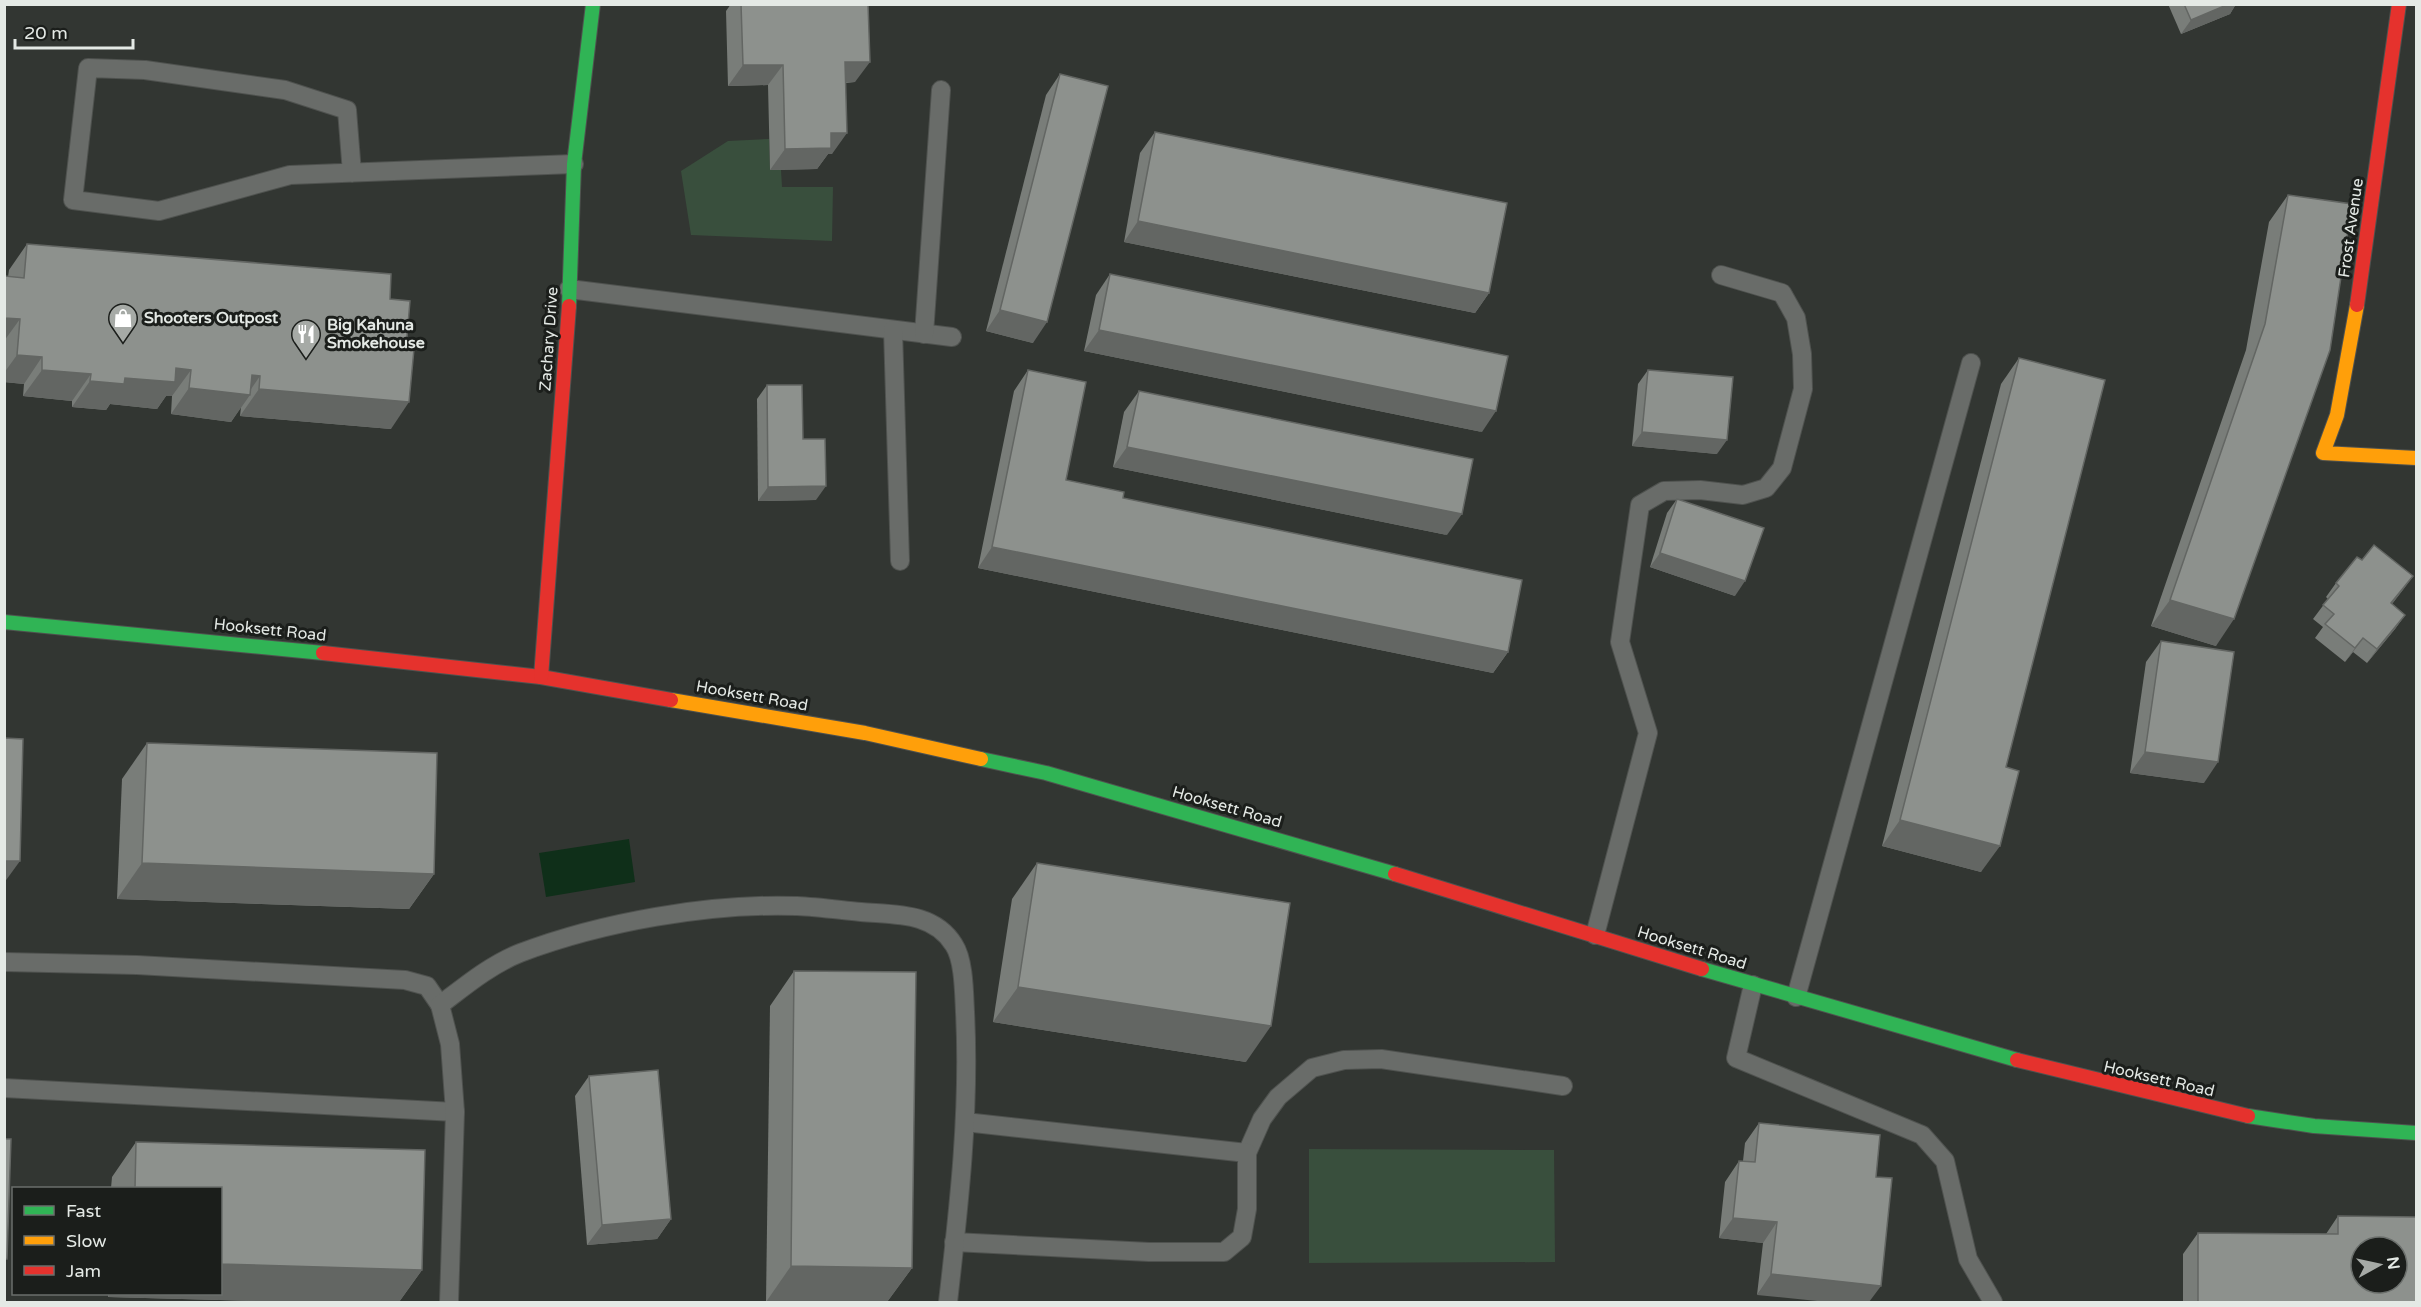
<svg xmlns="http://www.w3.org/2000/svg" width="2421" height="1307" font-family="'Varela Round',sans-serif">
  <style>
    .green { fill: #394f3d }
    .water { fill: #0f2f19 }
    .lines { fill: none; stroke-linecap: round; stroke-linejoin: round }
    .lane-casing { stroke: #4f524f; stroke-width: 20 }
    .fast-casing { stroke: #4f524f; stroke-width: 16 }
    .slow-casing { stroke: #4f524f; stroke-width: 16 }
    .jam-casing { stroke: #4f524f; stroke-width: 16 }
    .lane { stroke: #696c69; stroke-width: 18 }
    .fast { stroke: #30b455; stroke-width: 14 }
    .slow { stroke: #ff9f0a; stroke-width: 14 }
    .jam { stroke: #e5322d; stroke-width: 14 }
    .wall { fill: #797d79 }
    .shaded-wall { fill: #636663 }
    .building { fill: #8d918d; stroke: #636663; stroke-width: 1.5; fill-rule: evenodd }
    .labels { text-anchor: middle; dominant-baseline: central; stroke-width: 6; stroke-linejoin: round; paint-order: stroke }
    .street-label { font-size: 16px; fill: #e4e9e5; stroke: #1b1e1b }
    .poi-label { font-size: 16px; font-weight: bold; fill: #e4e9e5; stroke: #1b1e1b; text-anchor: start }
  </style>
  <rect width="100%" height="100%" fill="#323632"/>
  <g class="green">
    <path d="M769,139L770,169L781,170L782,187H833L832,241L691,235L681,171L728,141Z"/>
    <path d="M1309,1149L1554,1150L1555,1262L1309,1263Z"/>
  </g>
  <path class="water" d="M629,839L635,882L546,897L539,853Z"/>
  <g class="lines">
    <g class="lane-casing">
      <g id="lane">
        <path d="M352,173L347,110L285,90L145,70L88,68L73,200L159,211L290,175L574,164"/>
        <path d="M569,289L952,337"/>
        <path d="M893,330L900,561"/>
        <path d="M924,334L941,90"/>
        <path d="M1595,935L1648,733L1620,642L1640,505L1664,491L1700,490L1743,495L1766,488L1782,468L1803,389L1802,354L1796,318L1782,293L1721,275"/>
        <path d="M4,962L137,965L405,980L427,986L440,1005"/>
        <path d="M1753,985L1736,1058L1922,1135L1945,1161L1968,1259L1993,1302"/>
        <path d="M1796,997L1971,363"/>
        <path d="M4,1088L455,1112"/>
        <path d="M1247,1153L1262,1119L1278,1097L1312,1068L1344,1060L1381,1059L1563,1086"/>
        <path d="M954,1242L1149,1252H1224L1242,1237L1247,1209V1153L965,1122"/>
        <path d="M449,1302L455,1112L450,1044L440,1005C465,986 490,965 520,953C602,922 709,903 797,906C818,907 840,910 861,912C895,915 934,912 954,945C964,960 964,993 965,1012C970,1109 959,1206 948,1302"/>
      </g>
    </g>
    <g class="fast-casing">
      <g id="fast">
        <path d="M569,306L574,164L593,4"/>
        <path d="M4,622L323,653"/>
        <path d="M981,759L1046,773L1395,874"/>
        <path d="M1702,969L2017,1060"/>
        <path d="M2248,1116L2314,1126L2416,1133"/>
      </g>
    </g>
    <g class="slow-casing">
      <g id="slow">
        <path d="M2357,305L2337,415L2323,453L2416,458"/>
        <path d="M671,700L865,733L981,759"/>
      </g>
    </g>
    <g class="jam-casing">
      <g id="jam">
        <path d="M2357,305L2399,4"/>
        <path d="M323,653L541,677L671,700"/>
        <path d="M541,677L569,306"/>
        <path d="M1395,874L1702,969"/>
        <path d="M2017,1060L2248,1116"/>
      </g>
    </g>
    <use href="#lane" class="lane"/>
    <use href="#fast" class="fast"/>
    <use href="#slow" class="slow"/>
    <use href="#jam" class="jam"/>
  </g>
  <g class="wall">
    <path d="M731,4H868L855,82L846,83L832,154H828L817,169L770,170L768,85L728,86L726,11Z"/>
    <path d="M2168,4H2236L2230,14L2181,34Z"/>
    <path d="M1060,74L1033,343L986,331L1046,95Z"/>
    <path d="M1155,132L1489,293L1475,313L1124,242L1140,153Z"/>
    <path d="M2288,195L2216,646L2151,626L2246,350L2269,222Z"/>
    <path d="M27,244L390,299L391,429L240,416L241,407L231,422L171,414L172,396H166L157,409L110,404L106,410L72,407V401L23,396L24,384L4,382V276L8,277L9,270Z"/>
    <path d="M1110,274L1482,432L1084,351L1096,295Z"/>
    <path d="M2019,358L2006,767L1981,872L1882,846L2001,384Z"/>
    <path d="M1028,370L1066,480L1123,498L1508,652L1493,673L978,568L1014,391Z"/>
    <path d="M1648,370L1717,454L1632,446L1638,384Z"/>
    <path d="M767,385L803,439L816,500L758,501L757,399Z"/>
    <path d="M1139,391L1447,535L1113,467L1124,412Z"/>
    <path d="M1677,499L1735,596L1650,567L1667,513Z"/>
    <path d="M2362,560L2413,576L2392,604L2405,615L2395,629L2367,663L2353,652L2345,662L2315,638L2323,627L2313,619L2328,599L2326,597L2336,583Z"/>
    <path d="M2161,641L2204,783L2130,773L2146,662Z"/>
    <path d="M147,743L434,874L409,909L117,899L122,779Z"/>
    <path d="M1037,863L1246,1062L993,1022L1012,899Z"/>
    <path d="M794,971L912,1268L887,1302H766L770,1006Z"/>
    <path d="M589,1076L671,1219L657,1239L587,1245L575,1096Z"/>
    <path d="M1759,1123L1880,1135L1757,1295L1763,1243L1719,1238L1725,1182L1739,1161H1743L1745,1143Z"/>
    <path d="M136,1142L425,1150L422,1270L399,1302H293L108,1297V1293H220V1188H111L112,1177Z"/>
    <path d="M2338,1216L2416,1302H2183V1254L2198,1233L2326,1234Z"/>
  </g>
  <g class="shaded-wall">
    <path d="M2229,4H2236L2230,14L2181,34L2191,20Z"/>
    <path d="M845,62H870L855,82L831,83Z"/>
    <path d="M743,65H783L768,85L728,86Z"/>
    <path d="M831,133H847L832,154H828L817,169L770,170L785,149Z"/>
    <path d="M1138,221L1489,293L1475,313L1124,242Z"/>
    <path d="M1000,310L1047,322L1033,343L986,331Z"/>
    <path d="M4,318L20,319L4,341Z"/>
    <path d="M1099,330L1496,411L1482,432L1084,351Z"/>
    <path d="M17,355L42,357L24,384L4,382V373Z"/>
    <path d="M176,368L191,370L172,396H166L157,409L110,404L106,410L72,407L90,381L125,378Z"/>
    <path d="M42,370L91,374L72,401L23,396Z"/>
    <path d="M252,375L260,376L247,395H250L231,422L171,414L189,388Z"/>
    <path d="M259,389L409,402L391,429L240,416Z"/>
    <path d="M1642,432L1727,440L1717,454L1632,446Z"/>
    <path d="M1127,447L1462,514L1447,535L1113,467Z"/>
    <path d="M826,486L816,500L758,501L768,487Z"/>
    <path d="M992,547L1508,652L1493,673L978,568Z"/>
    <path d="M1660,553L1745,581L1735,596L1650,567Z"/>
    <path d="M2413,576L2403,590L2381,618L2391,603Z"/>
    <path d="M2170,600L2234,619L2216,646L2151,626Z"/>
    <path d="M2405,615L2395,629L2367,663L2377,649Z"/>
    <path d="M2363,638L2353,652L2345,662L2355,648Z"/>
    <path d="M2145,752L2218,762L2204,783L2130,773Z"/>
    <path d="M1900,820L2000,846L1981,872L1882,846Z"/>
    <path d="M4,861H20L4,883Z"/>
    <path d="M142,863L434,874L409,909L117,899Z"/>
    <path d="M1018,987L1271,1026L1246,1062L993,1022Z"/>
    <path d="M1733,1218L1777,1222L1763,1243L1719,1238Z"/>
    <path d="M671,1219L657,1239L587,1245L602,1225Z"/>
    <path d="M220,1264L422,1270L399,1302H293L108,1297L110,1293H220Z"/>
    <path d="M791,1266L912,1268L887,1302H766Z"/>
    <path d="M1771,1274L1881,1286L1869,1302H1827L1757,1295Z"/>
  </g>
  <g class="building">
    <path d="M741,4H868L870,62H845L847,133H831V148L785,149L783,65H743Z"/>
    <path d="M2184,4H2229L2191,20Z"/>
    <path d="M1060,74L1108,86L1047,322L1000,310Z"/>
    <path d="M1155,132L1507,203L1489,293L1138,221Z"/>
    <path d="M2288,195L2352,204L2330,350L2234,619L2170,600L2265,324Z"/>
    <path d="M27,244L391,274L390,299L410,301L406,348L414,349L409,402L259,389L260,376L252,375L250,395L189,388L191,370L176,368L175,382L125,378L124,384L90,381L91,374L42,370V357L17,355L20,319L4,318L5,276L24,278Z"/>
    <path d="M1110,274L1508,356L1496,411L1099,330Z"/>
    <path d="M2019,358L2105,380L2006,767L2019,771L2000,846L1900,820Z"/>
    <path d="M1028,370L1086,382L1066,480L1124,492L1123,498L1522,580L1508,652L992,547Z"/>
    <path d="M1648,370L1733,377L1727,440L1642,432Z"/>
    <path d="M767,385H802L803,439H825L826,486L768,487Z"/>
    <path d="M1139,391L1473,459L1462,514L1127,447Z"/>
    <path d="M1677,499L1764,528L1745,581L1660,553Z"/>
    <path d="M2374,545L2413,576L2391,603L2405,615L2377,649L2363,638L2355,648L2325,624L2334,614L2323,605L2339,586L2336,583L2357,557L2362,560Z"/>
    <path d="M2161,641L2234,652L2218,762L2145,752Z"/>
    <path d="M4,738L23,739L20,861H4Z"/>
    <path d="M147,743L437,753L434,874L142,863Z"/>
    <path d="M1037,863L1290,903L1271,1026L1018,987Z"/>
    <path d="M794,971L916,972L912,1268L791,1266Z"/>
    <path d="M658,1070L671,1219L602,1225L589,1076Z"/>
    <path d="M1759,1123L1880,1135L1876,1177L1892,1178L1881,1286L1771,1274L1777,1222L1733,1218L1739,1161L1755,1162Z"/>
    <path d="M4,1139H11L7,1259H4Z"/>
    <path d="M136,1142L425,1150L422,1270L220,1264V1188H135Z"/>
    <path d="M2338,1216L2416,1217V1302H2198V1233L2338,1234ZM2361,1247H2397V1283H2361Z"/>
  </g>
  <defs>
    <g id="shop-pin" transform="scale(1.5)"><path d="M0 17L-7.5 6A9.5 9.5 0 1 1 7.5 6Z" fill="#a6aaa6" stroke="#1b1e1b"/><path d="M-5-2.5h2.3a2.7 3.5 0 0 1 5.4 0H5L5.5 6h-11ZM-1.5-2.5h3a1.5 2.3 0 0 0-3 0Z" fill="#fff"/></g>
    <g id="restaurant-pin" transform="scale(1.5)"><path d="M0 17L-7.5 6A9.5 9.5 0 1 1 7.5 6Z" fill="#a6aaa6" stroke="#1b1e1b"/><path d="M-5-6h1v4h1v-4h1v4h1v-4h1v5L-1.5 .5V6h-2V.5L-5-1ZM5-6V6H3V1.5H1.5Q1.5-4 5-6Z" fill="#fff"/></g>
  </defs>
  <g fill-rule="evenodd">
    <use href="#shop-pin" x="123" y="318"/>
    <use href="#restaurant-pin" x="306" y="334"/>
  </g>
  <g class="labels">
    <g class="street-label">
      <text transform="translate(2351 228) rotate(-82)">Frost Avenue</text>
      <text transform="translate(549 339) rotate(-86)">Zachary Drive</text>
      <text transform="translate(270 630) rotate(6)">Hooksett Road</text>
      <text transform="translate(752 696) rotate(10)">Hooksett Road</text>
      <text transform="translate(1227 807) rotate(16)">Hooksett Road</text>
      <text transform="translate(1692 948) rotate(17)">Hooksett Road</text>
      <text transform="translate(2159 1079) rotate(13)">Hooksett Road</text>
    </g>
    <g class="poi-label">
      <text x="144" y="318">Shooters Outpost</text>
      <text x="327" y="325">Big Kahuna<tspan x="327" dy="18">Smokehouse</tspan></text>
    </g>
  </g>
  <rect width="2421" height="1307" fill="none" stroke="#e4e9e5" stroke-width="12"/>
  <rect x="12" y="1187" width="210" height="108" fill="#1b1e1b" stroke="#6b6f6c" stroke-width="1.5"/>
  <rect x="24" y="1206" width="30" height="9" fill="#30b455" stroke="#6b6f6c" stroke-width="1.5"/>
  <text x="66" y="1217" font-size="18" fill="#e4e9e5">Fast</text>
  <rect x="24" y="1236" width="30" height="9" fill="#ff9f0a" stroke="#6b6f6c" stroke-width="1.5"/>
  <text x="66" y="1247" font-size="18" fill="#e4e9e5">Slow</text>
  <rect x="24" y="1266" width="30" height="9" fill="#e5322d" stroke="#6b6f6c" stroke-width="1.5"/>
  <text x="66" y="1277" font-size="18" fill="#e4e9e5">Jam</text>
  <g transform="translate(2379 1265) rotate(82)"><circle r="28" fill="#1b1e1b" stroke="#6b6f6c" stroke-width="1.5"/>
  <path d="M0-4.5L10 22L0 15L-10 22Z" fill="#a6aaa6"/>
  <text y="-9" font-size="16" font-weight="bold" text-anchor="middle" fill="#e4e9e5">N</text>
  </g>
  <path d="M15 39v9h118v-9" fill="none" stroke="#e4e9e5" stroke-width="3"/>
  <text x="24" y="39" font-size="18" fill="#e4e9e5" stroke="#1b1e1b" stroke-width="4.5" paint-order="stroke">20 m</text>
</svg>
